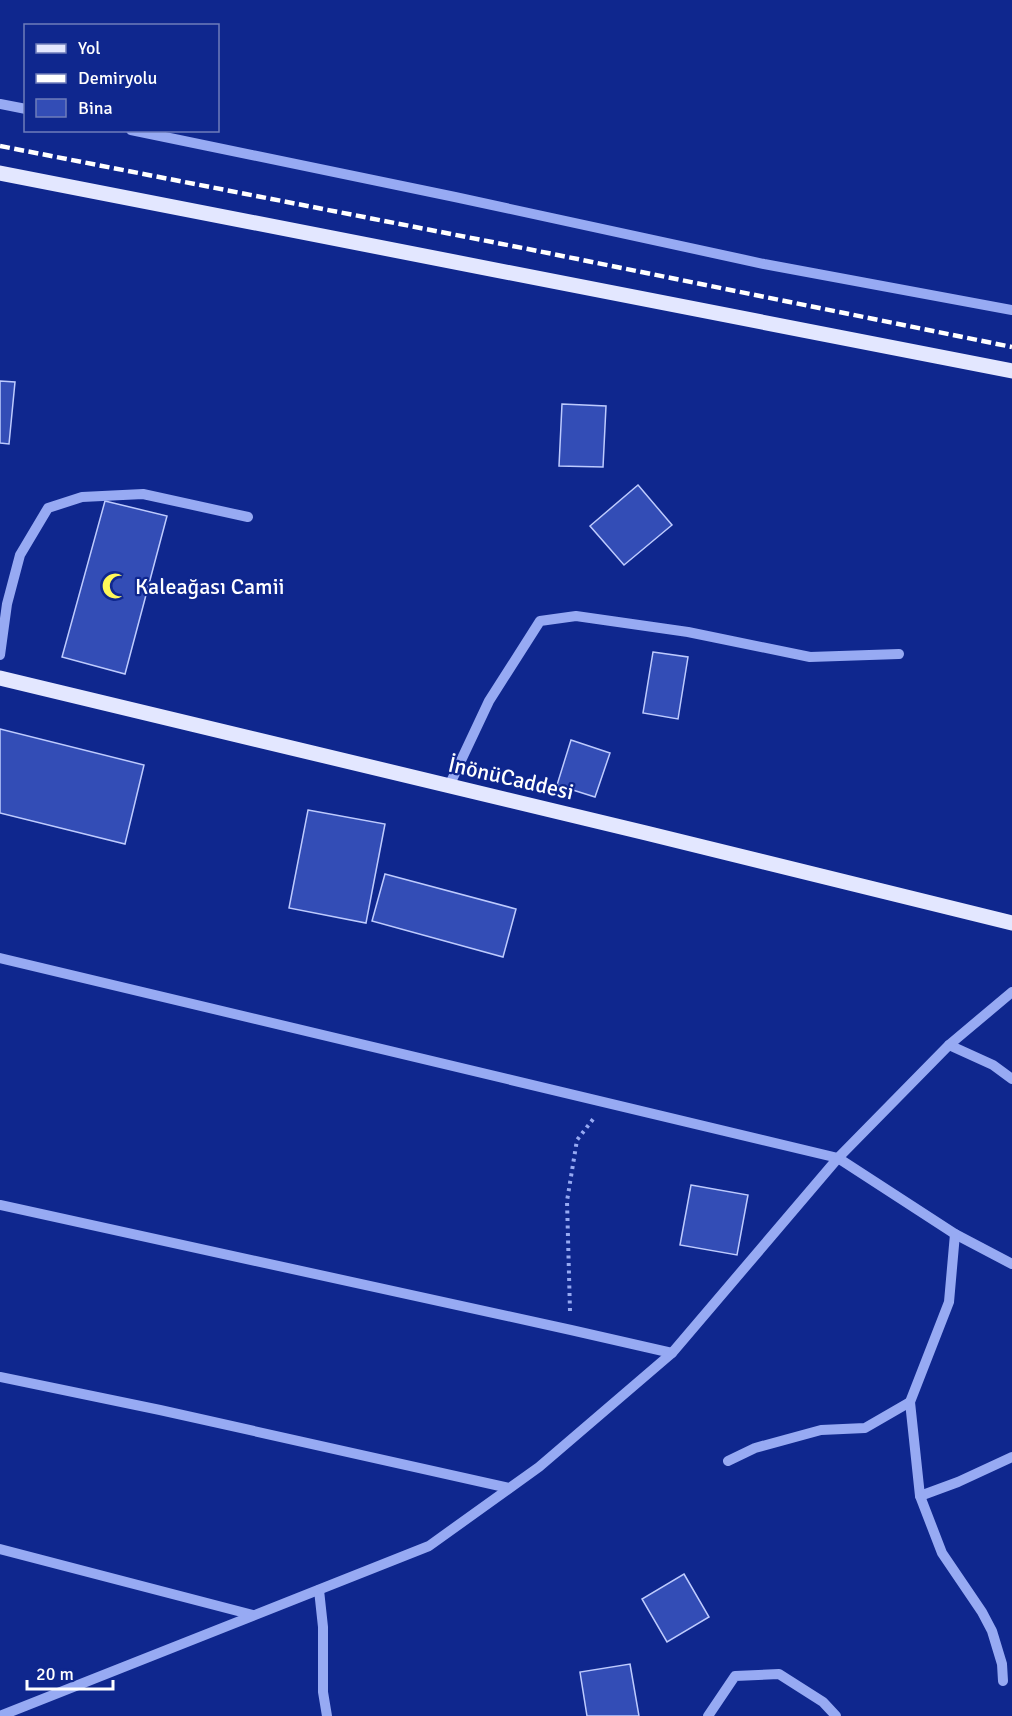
<svg xmlns="http://www.w3.org/2000/svg" width="1012" height="1716" font-family="Signika,sans-serif">
  <style>
    .building { fill: #334db6; stroke: #becbfe; stroke-width: 1.5 }
    .lines { fill: none; stroke-linecap: round; stroke-linejoin: round }
    .path { stroke: #97aaf3; stroke-width: 4; stroke-dasharray: 3 4.5; stroke-linecap: butt }
    .minor { stroke: #97aaf3; stroke-width: 10 }
    .major { stroke: #e3e7ff; stroke-width: 15 }
    .rail { stroke: #fff; stroke-width: 4.5; stroke-dasharray: 10 4.5; stroke-linecap: butt }
    .labels { text-anchor: middle; dominant-baseline: central; stroke-width: 4.5; stroke-linejoin: round; paint-order: stroke }
    .poi-label { font-size: 22px; fill: #fff; stroke: #0f278e; text-anchor: start }
    .street-label { font-size: 22px; fill: #fff; stroke: #0f278e }
  </style>
  <rect width="100%" height="100%" fill="#0f278e"/>
  <g class="building">
    <path d="M0,381L15,382L9,444L0,443Z"/>
    <path d="M562,404L606,406L603,467L559,466Z"/>
    <path d="M638,485L672,525L624,565L590,526Z"/>
    <path d="M105,501L167,516L125,674L62,657Z"/>
    <path d="M653,652L688,657L678,719L643,713Z"/>
    <path d="M0,729L144,765L125,844L0,813Z"/>
    <path d="M571,740L610,753L595,797L557,785Z"/>
    <path d="M308,810L385,824L366,923L289,908Z"/>
    <path d="M385,874L516,909L503,957L372,921Z"/>
    <path d="M691,1185L748,1195L737,1255L680,1245Z"/>
    <path d="M684,1574L709,1617L667,1642L642,1599Z"/>
    <path d="M630,1664L639,1716H587L580,1672Z"/>
  </g>
  <g class="lines">
    <path class="path" d="M570,1311L567,1201L577,1140L594,1118"/>
    <g class="minor">
      <path d="M0,104L26,109"/>
      <path d="M131,130L455,197L764,264L1012,310"/>
      <path d="M0,655L7,604L20,555L48,508L82,497L143,494L248,517"/>
      <path d="M449,786L489,701L540,621L576,616L688,632L810,657L899,654"/>
      <path d="M0,958L838,1158L955,1234L1012,1264"/>
      <path d="M949,1045L993,1065L1012,1079"/>
      <path d="M0,1205L571,1330L672,1353"/>
      <path d="M955,1234L949,1302L910,1402L920,1496L958,1482L1012,1457"/>
      <path d="M0,1377L160,1410L509,1488"/>
      <path d="M728,1461L755,1448L821,1430L865,1428L910,1402"/>
      <path d="M920,1496L942,1553L982,1612L992,1631L1002,1664L1003,1681"/>
      <path d="M0,1549L253,1615"/>
      <path d="M319,1590L323,1627V1692L327,1716"/>
      <path d="M0,1716L429,1546L539,1467L672,1353L838,1158L949,1045L1012,992"/>
      <path d="M708,1716L735,1676L779,1674L823,1702L836,1716"/>
    </g>
    <g class="major">
      <path d="M0,173L1012,371"/>
      <path d="M0,678L646,833L1012,923"/>
    </g>
    <path class="rail" d="M0,146L528,249L1012,347"/>
  </g>
  <defs>
    <g id="mosque-bare" transform="scale(2.07)"><path d="M3.5-4.9A6 6 0 1 0 3.5 4.9A5 5 0 1 1 3.5-4.9Z" fill="#fff859" stroke="#0f278e" stroke-width="2.5" paint-order="stroke"/></g>
  </defs>
  <g fill-rule="evenodd">
    <use href="#mosque-bare" x="115" y="586"/>
  </g>
  <g class="labels">
    <g class="poi-label">
      <text x="135" y="586">Kaleağası Camii</text>
    </g>
    <g class="street-label">
      <text transform="translate(511 778) rotate(13)">İnönüCaddesi</text>
    </g>
  </g>
  <rect x="24" y="24" width="195" height="108" fill="#0f278e" stroke="#6f7dbb" stroke-width="1.5"/>
  <rect x="36" y="44" width="30" height="9" fill="#e3e7ff" stroke="#6f7dbb" stroke-width="1.5"/>
  <text x="78" y="54" font-size="18" fill="#ffffff">Yol</text>
  <rect x="36" y="74" width="30" height="9" fill="#ffffff" stroke="#6f7dbb" stroke-width="1.5"/>
  <text x="78" y="84" font-size="18" fill="#ffffff">Demiryolu</text>
  <rect x="36" y="99" width="30" height="18" fill="#334db6" stroke="#6f7dbb" stroke-width="1.5"/>
  <text x="78" y="114" font-size="18" fill="#ffffff">Bina</text>
  <path d="M27 1680v9h86v-9" fill="none" stroke="#ffffff" stroke-width="3"/>
  <text x="36" y="1680" font-size="18" fill="#ffffff" stroke="#0f278e" stroke-width="4.5" paint-order="stroke">20 m</text>
</svg>
